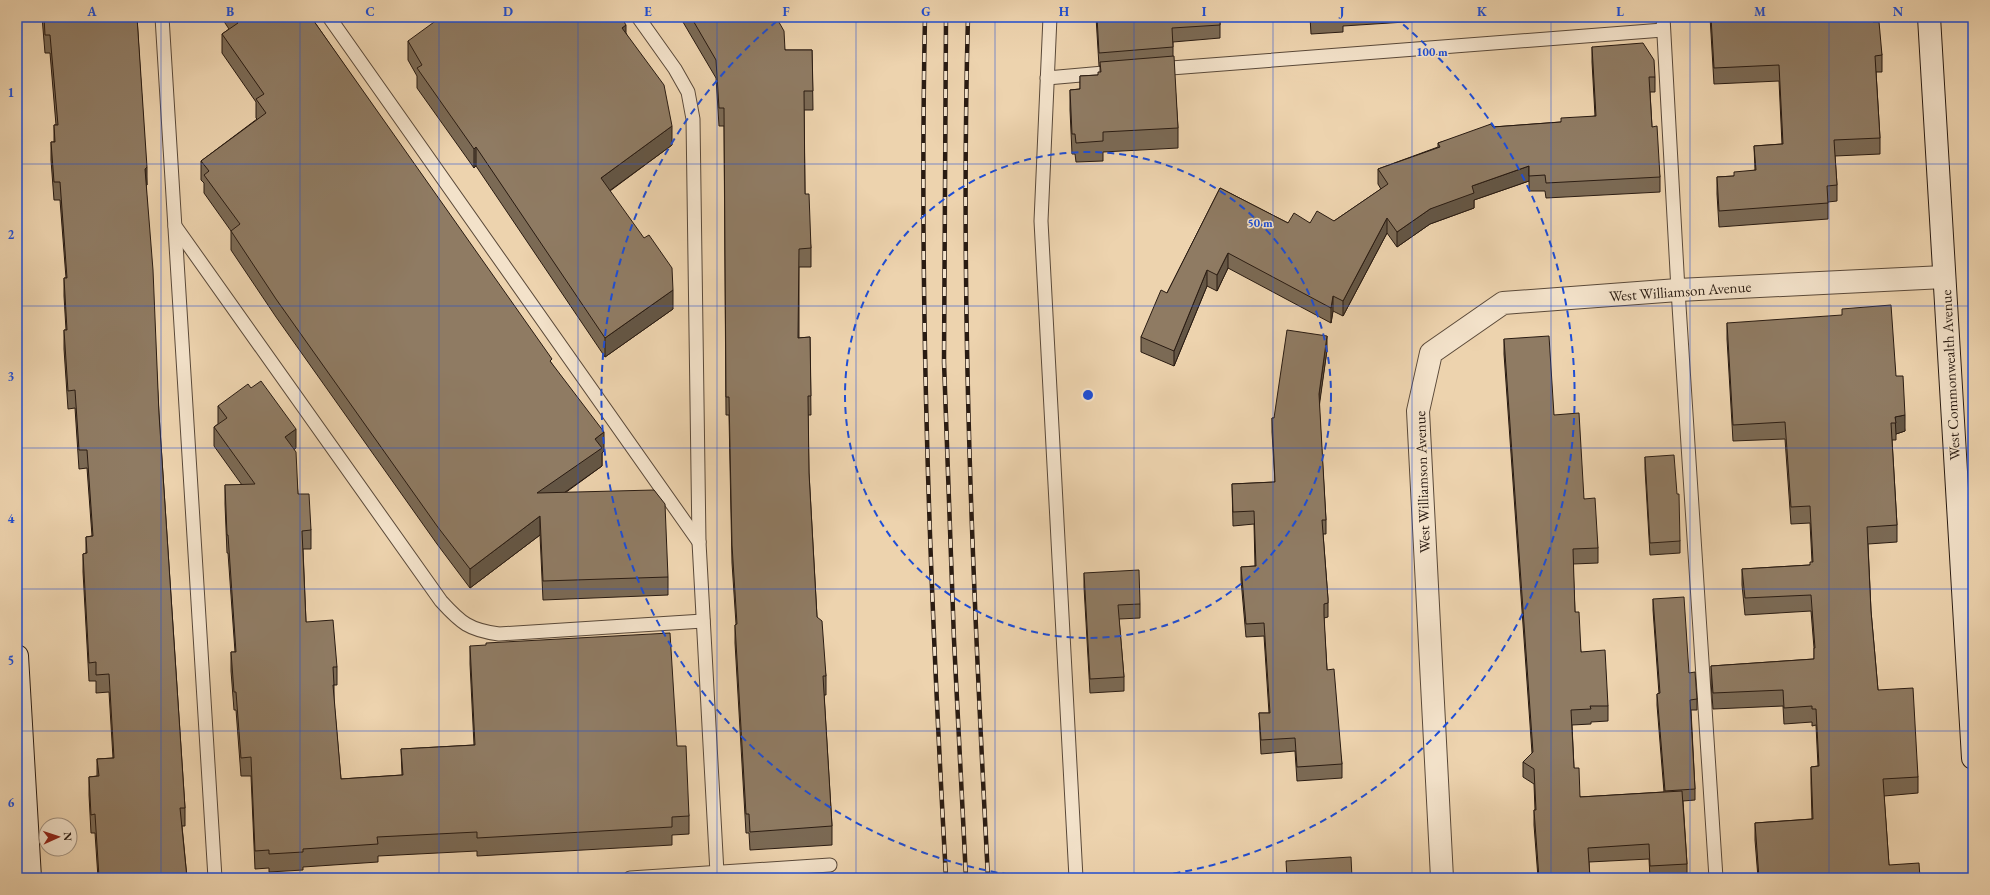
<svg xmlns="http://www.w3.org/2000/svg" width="1990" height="895" font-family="'EB Garamond',serif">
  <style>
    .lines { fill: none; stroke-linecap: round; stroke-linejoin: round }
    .lane-casing { stroke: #5a4939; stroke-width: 15 }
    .street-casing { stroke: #5a4939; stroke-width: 24 }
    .secondary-casing { stroke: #291b12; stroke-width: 24 }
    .lane { stroke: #f3e2ca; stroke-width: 13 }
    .street { stroke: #f3e2ca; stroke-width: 22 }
    .secondary { stroke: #f3e2ca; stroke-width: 22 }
    .rail-casing { stroke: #291b12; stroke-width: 4.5 }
    .rail { stroke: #f3e2ca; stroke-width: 3; stroke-dasharray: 9; stroke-linecap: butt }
    .wall { fill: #7b6a55; stroke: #291b12 }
    .shaded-wall { fill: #645645; stroke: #291b12 }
    .building { fill: #8f7b63; stroke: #291b12 }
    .grid { fill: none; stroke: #1d4ed8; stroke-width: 1; stroke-opacity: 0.55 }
    .ring { fill: none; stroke: #1d4ed8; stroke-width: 2; stroke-dasharray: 7 5 }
    .labels { text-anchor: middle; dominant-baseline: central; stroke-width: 3; stroke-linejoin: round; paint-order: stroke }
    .street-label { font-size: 15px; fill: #291b12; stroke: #f3e2ca }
    .centre { fill: #1d4ed8; stroke: #f3e2ca; stroke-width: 2 }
    .ring-label { font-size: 12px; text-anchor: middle; font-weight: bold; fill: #1d4ed8; stroke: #f3e2ca; stroke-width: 3; stroke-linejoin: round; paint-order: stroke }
    .neatline { fill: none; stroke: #1d4ed8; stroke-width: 1.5 }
    .grid-label { font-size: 13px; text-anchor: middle; font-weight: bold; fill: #1d4ed8 }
  </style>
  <rect width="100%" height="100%" fill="#edd3ae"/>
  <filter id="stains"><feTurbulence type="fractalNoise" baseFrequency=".005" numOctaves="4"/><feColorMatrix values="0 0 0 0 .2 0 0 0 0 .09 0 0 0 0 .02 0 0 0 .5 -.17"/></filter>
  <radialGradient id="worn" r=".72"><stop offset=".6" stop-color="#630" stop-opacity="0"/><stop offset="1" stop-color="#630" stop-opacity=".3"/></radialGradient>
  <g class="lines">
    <g class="lane-casing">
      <g id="lane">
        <path d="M162,17L215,878"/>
        <path d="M329,17L699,542"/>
        <path d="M638,17L675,69L688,92L693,119L699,542L717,873"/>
        <path d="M1050,17L1041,221L1076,878"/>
        <path d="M1663,17L1678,290L1716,878"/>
        <path d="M1158,69L1663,30"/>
        <path d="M1047,78L1115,72"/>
        <path d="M175,226L441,601C461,623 469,630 499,634L703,621"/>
        <path d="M1958,502L1973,501"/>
        <path d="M630,878L830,865"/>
      </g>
    </g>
    <g class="street-casing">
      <path id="street" d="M1442,878L1418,411L1431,353L1503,303L1678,290L1944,277"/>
    </g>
    <g class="secondary-casing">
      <g id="secondary">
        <path d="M1929,17L1973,758"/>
        <path d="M17,656L30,878"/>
      </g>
    </g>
    <use href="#lane" class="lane"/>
    <use href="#street" class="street"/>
    <use href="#secondary" class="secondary"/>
    <g class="rail-casing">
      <g id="rail">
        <path d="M925,17C919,304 930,591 946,878"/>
        <path d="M946,17L944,362L954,640L966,878"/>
        <path d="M968,17C960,304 973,591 988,878"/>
      </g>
    </g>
    <use href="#rail" class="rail"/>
  </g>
  <g class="wall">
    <path d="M42,17H137L147,185L146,186L159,414L185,808V826H182L187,878H98L95,833H91L89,795V777L97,776V759L113,758L109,692L96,693V681H89L83,572V554L86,553V537L92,536L87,468L79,469L75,408L68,409L64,349V330H66L64,296V278H66L60,200H54L51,160V142H54V125H56L50,53H45Z"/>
    <path d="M221,17H311L552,364L604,451L602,453V466L565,493L668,577V595L543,600L540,535L470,588L437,544L276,317L231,250V231L204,193V183L201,180V161L257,119L256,118V102L222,53V34L229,29Z"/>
    <path d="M680,17H776L785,50H812L813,110H804L805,194L811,248V267H799V338L810,337L811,415H808L809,473L817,617L826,676V695H824L832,826V845L750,850L749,833H746L735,643V625L736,624L732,563L729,415H726L724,126H719L716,78Z"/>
    <path d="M1096,17H1220V38L1173,42V56L1178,128V148L1103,152V161L1076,162L1075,154H1072L1070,110V90L1080,89V76L1098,75L1100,72V66H1099Z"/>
    <path d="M1310,17H1421V21L1343,26V32L1311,34Z"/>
    <path d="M1710,17H1873V22L1882,55V72H1876L1880,138V154L1835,156L1837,185V201L1828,202V219L1719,227L1717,194V177L1734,176L1755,170L1754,146L1782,144L1779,81L1714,84Z"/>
    <path d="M626,33L672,145L610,191L673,309L605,357L476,166L474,168L417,88V76L408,60V41Z"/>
    <path d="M1592,47L1655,77V92H1650L1652,127L1660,177V192L1546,198L1545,191H1529V181L1474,200V208L1430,224L1397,247L1387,233L1343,316L1333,311L1331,323L1228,268L1217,291L1207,286L1174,366L1141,352V337L1167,293L1220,188L1288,223H1310L1334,221L1381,189L1378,184V169L1438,147V143L1493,127L1561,122L1595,116L1592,62Z"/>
    <path d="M1727,323L1896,376L1905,431L1896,434V440H1892L1897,525V542L1868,544L1871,611L1878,690L1918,777V793L1884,796L1889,865L1920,878H1758L1755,840V823L1812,819L1811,783V767L1818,766L1816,725L1812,726V722L1784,724L1783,706L1713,709L1711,682V666L1814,659V648L1811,611L1745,615L1742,585V569L1810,565L1812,562L1810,523L1791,524L1785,439L1733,441L1727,339Z"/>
    <path d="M1504,339L1554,415L1584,499L1598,548V563L1573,564L1575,612L1581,652L1608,706V721L1591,722V724L1572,725L1574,768L1580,797L1664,792L1657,705V694H1659L1653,610V599L1689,673L1697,699V710H1691L1695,789V800L1683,801L1687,864V878H1650L1649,859L1589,862L1590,878H1538L1534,825V810H1535L1534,784L1523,777V762L1532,753L1504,354Z"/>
    <path d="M1327,350L1319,404L1326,520V534H1323L1328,599V617L1324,618V622L1327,670L1342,764V778L1297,781L1295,751L1261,754L1259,713H1269L1264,636L1246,637L1241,580V567L1255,566L1254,524L1233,526L1232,484L1275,482L1272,432V418H1274Z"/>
    <path d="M218,406L296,448L294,449L298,494L311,530V549H303L306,622L337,667V685H334V702L341,779L402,775L401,749L474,745L470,664V646L677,746L689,816V834L672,835V845L477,856V851L378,856V862L303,867V870L269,872V868L255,869L251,776H241L236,710H234L231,671V652H235L228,553H227L225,504V485H242L214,446V427L218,424Z"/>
    <path d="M1645,457L1680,541V553L1650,555L1645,469Z"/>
    <path d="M1084,573L1140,604V618L1119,619L1124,677V691L1090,693L1084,587Z"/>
  </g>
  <g class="shaded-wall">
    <path d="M626,25V44L622,28Z"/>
    <path d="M672,126V145L601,197V178Z"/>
    <path d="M476,147V166L474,168V149Z"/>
    <path d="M1529,166V181L1474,200V208L1430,224L1397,247V232L1430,209L1472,186Z"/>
    <path d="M147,167V185L145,187V169Z"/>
    <path d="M1387,218V233L1343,316V301Z"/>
    <path d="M1228,253V268L1217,291V275Z"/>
    <path d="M1207,270V286L1174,366V351Z"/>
    <path d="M673,290V309L605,357V338Z"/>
    <path d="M1333,296V311L1331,323V308Z"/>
    <path d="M1327,336V350L1319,408V394Z"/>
    <path d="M1905,415V431L1896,434L1895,417Z"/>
    <path d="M296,429V448L285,456V437Z"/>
    <path d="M604,432V451L602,453V466L537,512V493L595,439Z"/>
    <path d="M540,516V535L470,588V569Z"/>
  </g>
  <g class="building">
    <path d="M44,17H137L147,167L145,169L153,270L159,414L185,808H180L187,878H105V877H99L95,814L91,815L89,777L99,776L97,759L114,758L109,674L96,675V662L89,663L83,554L87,553L86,537L93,536L87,450H79L75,390L68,391L64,330H67L64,278H67L60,182H54L51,142H55L54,125H58L50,35H45Z"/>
    <path d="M234,17H311L552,359L550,361L604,432L595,439L602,448L537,493L654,490L665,504L668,577L543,581L540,516L470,569L437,526L276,299L231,231L240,224L204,175L209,171L201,161L266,113L256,99L264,94L222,34L238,23Z"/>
    <path d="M441,17H621L626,25L622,28L664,85L672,126L601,178L644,238L649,235L672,268L673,290L605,338L476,147L474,149L417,68L422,65L408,41Z"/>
    <path d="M691,17H776L784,31L785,50H812L813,91H804L805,194H809L811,248L799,249L798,338L810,337L811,396H808L809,473L817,617L822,621L826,676H823L832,826L750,832L749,814H746L735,625L737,624L732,545L729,397H726L724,108H719L716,60Z"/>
    <path d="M1097,17H1220V25L1172,28L1173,47L1099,53Z"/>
    <path d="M1311,17H1343V19L1311,20Z"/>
    <path d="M1711,17H1873V22H1879L1882,55L1875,56L1880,138L1834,140L1837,185L1827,186L1828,203L1719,211L1717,177L1734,176V172L1756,170L1754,146L1783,144L1779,65L1714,68Z"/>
    <path d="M1643,43L1654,60L1655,77H1649L1652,127L1657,126L1660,177L1546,183L1545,175L1529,176V166L1472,186L1474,193L1430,209L1397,232L1387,218L1343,301L1333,296L1331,308L1228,253L1217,275L1207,270L1174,351L1141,337L1161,290L1167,293L1220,188L1288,223L1294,213L1310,223L1317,211L1334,221L1388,184L1378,169L1440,147L1438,143L1491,124L1493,127L1561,122V118L1596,116L1592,47Z"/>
    <path d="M1174,56L1178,128L1103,132V141L1076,143L1075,134H1072L1070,90L1080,89V76L1098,75V72H1101L1100,62Z"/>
    <path d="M1891,305L1896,376H1903L1905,415L1895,417L1896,423H1891L1897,525L1867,527L1871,611L1878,690L1913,688L1918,777L1883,779L1889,865L1919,863L1920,878H1759L1755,823L1813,819L1811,767L1819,766L1816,709H1812V706L1784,708L1783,690L1713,693L1711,666L1814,659V648H1815L1811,595L1745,598L1742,569L1810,565V562H1813L1810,506L1791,507L1785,422L1733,425L1727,323L1842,315V309Z"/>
    <path d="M1287,330L1327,336L1319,394L1326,520H1322L1328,599V603L1324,604V615L1327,670L1334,669L1342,764L1297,767L1295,738L1261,740L1259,713H1270L1264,623L1246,624L1241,567L1256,566L1254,511L1233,512L1232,484L1275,482L1272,418H1274Z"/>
    <path d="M1549,336L1554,415L1579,413L1584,499L1595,498L1598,548L1573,549L1575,612H1579L1581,652L1605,650L1608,706H1590L1591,709L1571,710L1574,768H1579L1580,797L1682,791L1687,864L1650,866L1649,844L1588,848L1590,878H1539L1534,810H1536L1534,769L1523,762L1533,752L1504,339Z"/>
    <path d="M261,381L296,429L285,437L296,452L298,494H309L311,530L302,531L306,622L333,620L337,667H333L334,685H333L341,779L403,775L401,749L475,745L470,646L486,645V643L670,633L677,746H686L689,816L672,817V827L477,838V832L377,837L378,844L303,849V852L269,854V850L255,851L251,757L241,758L236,692H234L231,652H236L228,535H227L225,485L255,484L214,427L227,418L218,406L248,384L251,388Z"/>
    <path d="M1674,455L1677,494H1679L1680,541L1650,543L1645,457Z"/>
    <path d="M1139,570L1140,604L1118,605L1124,677L1090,679L1084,573Z"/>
    <path d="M1684,597L1689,673L1695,672L1697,699L1690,700L1695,789L1665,791L1657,694L1660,693L1653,599Z"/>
    <path d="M1351,857L1352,878H1287L1286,861Z"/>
    <path d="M833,876V878H798Z"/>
  </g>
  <path class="grid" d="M161,17V878M300,17V878M439,17V878M578,17V878M717,17V878M856,17V878M995,17V878M1134,17V878M1273,17V878M1412,17V878M1551,17V878M1690,17V878M1829,17V878M17,164H1973M17,306H1973M17,448H1973M17,589H1973M17,731H1973"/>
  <g class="ring">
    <circle cx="1088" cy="395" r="243"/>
    <path d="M1033 878A486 486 0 0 1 782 17M1394 17A486 486 0 0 1 1143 878"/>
  </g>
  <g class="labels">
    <g class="street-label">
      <text transform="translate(1680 291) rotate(-4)">West Williamson Avenue</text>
      <text transform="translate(1950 375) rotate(-93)">West Commonwealth Avenue</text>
      <text transform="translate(1422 482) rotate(-92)">West Williamson Avenue</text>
    </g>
  </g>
  <circle cx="1088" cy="395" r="6" class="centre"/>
  <g class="ring-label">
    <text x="1432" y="56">100 m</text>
    <text x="1260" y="227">50 m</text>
  </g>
  <rect width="1990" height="895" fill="none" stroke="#edd3ae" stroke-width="44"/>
  <g transform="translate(58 837) rotate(87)"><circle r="19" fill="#f3e2ca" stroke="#a29280"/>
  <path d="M0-3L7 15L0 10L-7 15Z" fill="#8f2418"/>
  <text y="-6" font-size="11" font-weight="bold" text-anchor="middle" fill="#291b12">N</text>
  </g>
  <rect x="22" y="22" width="1946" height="851" class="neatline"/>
  <g class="grid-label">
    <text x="92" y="16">A</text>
    <text x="230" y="16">B</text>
    <text x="370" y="16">C</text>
    <text x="508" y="16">D</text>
    <text x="648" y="16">E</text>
    <text x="786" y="16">F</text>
    <text x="926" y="16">G</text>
    <text x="1064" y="16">H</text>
    <text x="1204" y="16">I</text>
    <text x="1342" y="16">J</text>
    <text x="1482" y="16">K</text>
    <text x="1620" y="16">L</text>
    <text x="1760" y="16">M</text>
    <text x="1898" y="16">N</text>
    <text x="11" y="97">1</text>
    <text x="11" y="239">2</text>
    <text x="11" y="381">3</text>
    <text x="11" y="523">4</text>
    <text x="11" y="665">5</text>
    <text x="11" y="807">6</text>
  </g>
  <rect width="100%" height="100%" filter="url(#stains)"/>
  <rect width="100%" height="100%" fill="url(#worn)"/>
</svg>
